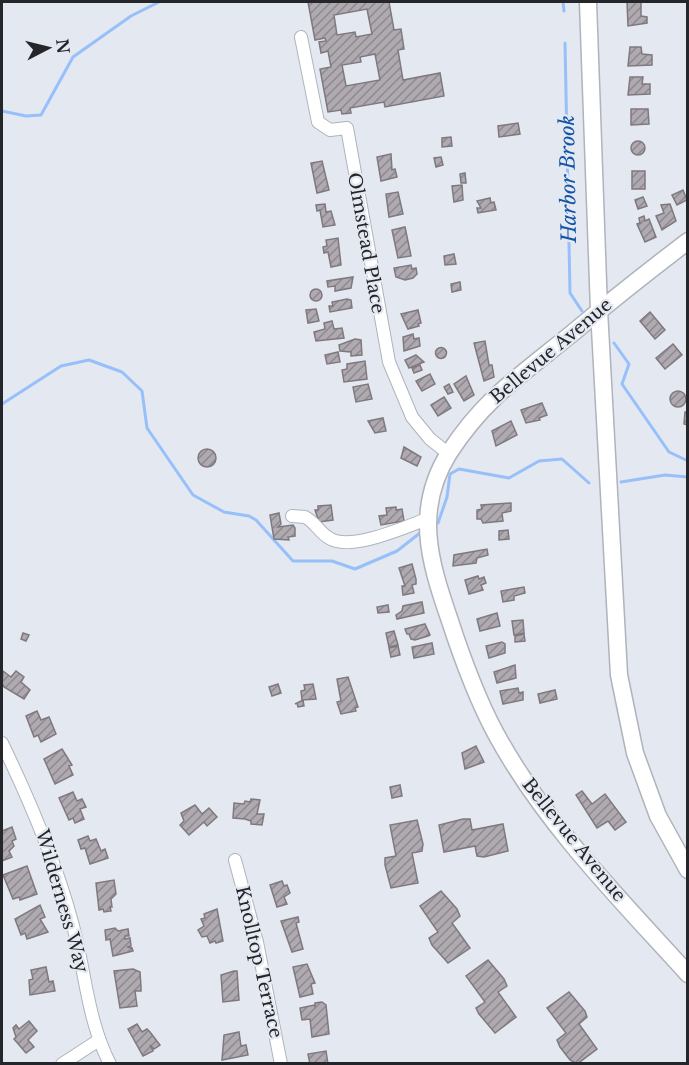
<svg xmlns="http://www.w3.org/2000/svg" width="689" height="1065" font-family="'Libre Baskerville',serif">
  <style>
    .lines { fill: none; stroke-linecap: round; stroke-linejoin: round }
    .stream { stroke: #97c0fa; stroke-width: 3 }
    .building { fill: url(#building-hatch); stroke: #7f787f; stroke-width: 1.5; fill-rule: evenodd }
    .street-casing { stroke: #afb3bb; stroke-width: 14 }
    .secondary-casing { stroke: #afb3bb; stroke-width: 19 }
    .street { stroke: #fff; stroke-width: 12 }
    .secondary { stroke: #fff; stroke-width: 16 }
    .labels { text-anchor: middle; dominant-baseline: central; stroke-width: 4.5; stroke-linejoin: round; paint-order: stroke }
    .street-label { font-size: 18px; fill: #252629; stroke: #e4e8f1 }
    .water-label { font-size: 20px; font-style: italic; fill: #1455a7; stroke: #e4e8f1 }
  </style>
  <defs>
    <pattern id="building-hatch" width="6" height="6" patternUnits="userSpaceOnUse" patternTransform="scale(1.5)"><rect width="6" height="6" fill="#afa9b0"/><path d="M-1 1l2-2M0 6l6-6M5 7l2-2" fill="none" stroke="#8e898f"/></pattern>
  </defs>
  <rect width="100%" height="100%" fill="#e4e8f1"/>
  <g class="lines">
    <g class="stream">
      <path d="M563,2L564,11"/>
      <path d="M565,43L570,293L582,311"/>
      <path d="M2,111L26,116L41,115L73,57L131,16L159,2"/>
      <path d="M614,343L629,364L622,384L669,452L688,461"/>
      <path d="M2,404L61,366L89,360L122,372L142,391L147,428L193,495L224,512L249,516L256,520L293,561H332L355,569L397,551L420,533"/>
      <path d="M621,482L665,475L688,477"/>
      <path d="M438,523L447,497L450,474L459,469L509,478L539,461L562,459L589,483"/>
    </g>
  </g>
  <g class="building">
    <path d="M308,2H389L394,30L401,29L404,49L398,50L403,80L440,73L444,96L385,107L384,102L350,108L351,113L342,114L341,110L328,112L320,69L331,67L328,51L321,53L319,42L326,41L325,38L315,40ZM367,9L372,34L356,37L355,32L337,35L334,15ZM375,54L380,80L346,86L342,65L361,62L360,57Z"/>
    <path d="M627,2H641V16L647,17V23L628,26Z"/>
    <path d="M630,47H641L642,54L652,55V65L628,66Z"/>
    <path d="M630,77H643L642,84H650V94L628,95Z"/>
    <path d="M631,109H648L649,124L631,125Z"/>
    <path d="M518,123L520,134L499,137L498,126Z"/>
    <path d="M451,137L452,146L442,147V138Z"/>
    <circle cx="638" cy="148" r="7"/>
    <path d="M391,154L392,170L395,169L397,177L381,181L377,157Z"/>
    <path d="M441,157L443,165L436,167L434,158Z"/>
    <path d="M322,161L329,190L317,193L311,163Z"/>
    <rect x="632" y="171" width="13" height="18"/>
    <path d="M465,173L466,183H461L460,174Z"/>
    <path d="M462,185L463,200L454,202L452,186Z"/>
    <path d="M683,190L687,200L677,205L672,195Z"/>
    <path d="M398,192L403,214L389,217L386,194Z"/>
    <path d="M643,197L647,206L638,209L635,200Z"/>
    <path d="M490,198L491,203L494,202L496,210L478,213L477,208H481L477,201Z"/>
    <path d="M325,204L326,212L331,211L335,225L323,227L320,210L317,211L316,205Z"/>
    <path d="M670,204L676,221L662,230L656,216L664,213L661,205Z"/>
    <path d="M644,216L645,221L649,219L656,237L645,242L637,224L640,223L639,218Z"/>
    <path d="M405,227L411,256L398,258L392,230Z"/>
    <path d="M338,238L341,265L331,267L328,252L324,253L323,247L327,246L326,240Z"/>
    <path d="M454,254L456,264L445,265L444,256Z"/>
    <path d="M411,265L412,269L416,268L417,274L413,278L405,280L396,277L394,268Z"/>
    <path d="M353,277L351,288L335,291V286L328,287L327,281Z"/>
    <path d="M460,282L461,290L452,292L451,284Z"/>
    <circle cx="316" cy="295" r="6"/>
    <path d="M347,299L351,300L352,308L330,312L329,306H333L332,302Z"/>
    <path d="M316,309L319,321L308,323L306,310Z"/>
    <path d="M418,310L421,323L418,324L419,326L408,329L401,314Z"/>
    <path d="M650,312L665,330L655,339L640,321Z"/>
    <path d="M332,321L334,329L342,328L344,338L316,341L314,332L325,329L324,323Z"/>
    <path d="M413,334L414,339L419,338L420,346L404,351L403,337Z"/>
    <path d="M355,339L361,340L362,355L351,356V352L340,351L339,345Z"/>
    <path d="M485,341L489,365H492L494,377L484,381L474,343Z"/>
    <path d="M673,344L682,355L665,369L656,358Z"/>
    <circle cx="441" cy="353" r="5.5"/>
    <path d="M338,352L340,362L327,364L325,355Z"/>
    <path d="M416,355L424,362L409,368L405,360Z"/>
    <path d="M365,361L367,379L344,382L342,370L347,369V364Z"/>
    <path d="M420,365L422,370L414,373L412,368Z"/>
    <path d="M430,374L435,384L422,391L416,381Z"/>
    <path d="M466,376L474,395L464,401L454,384Z"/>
    <path d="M368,384L372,399L356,402L353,387Z"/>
    <path d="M449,384L453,392L448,394L444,387Z"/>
    <circle cx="678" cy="399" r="8"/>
    <path d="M444,397L451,408L438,416L431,405Z"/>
    <path d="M542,403L547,415L539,418L540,420L526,423L521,410Z"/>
    <path d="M685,412H688V425L684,424Z"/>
    <path d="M383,418L386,431L375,433L368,421Z"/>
    <path d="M511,421L517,435L496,446L492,431Z"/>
    <path d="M404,447L421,457L417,466L401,458Z"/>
    <circle cx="207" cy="458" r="9"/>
    <path d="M511,503V511L502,513L503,521L483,523L481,519H477V510L482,509L481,505Z"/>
    <path d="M331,505L333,520L319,522L315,510H318V506Z"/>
    <path d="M396,507V510L402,509L404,521L381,525L379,516L387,515L386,508Z"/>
    <path d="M279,513L281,524L278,527L293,525L295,528V536L288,537L289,540L274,539L270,515Z"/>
    <path d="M508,530L509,539L499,540V531Z"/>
    <path d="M487,549L488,555L477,558L476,563L453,566L454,555Z"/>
    <path d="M412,564L416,579V584L412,585L414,593L403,595L402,586H405L399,568Z"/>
    <path d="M478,576L479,579L484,577L486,583L481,585L483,590L469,594L465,580Z"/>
    <path d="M524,587L525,593L514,596V600L503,602L501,591Z"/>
    <path d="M422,602L424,613L397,619L396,615L402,611L403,606Z"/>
    <path d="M388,605L389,612L378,613L377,607Z"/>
    <path d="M497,613L500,626L480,631L477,619Z"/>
    <path d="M523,620L524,633L514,635L512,621Z"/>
    <path d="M425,624L430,635L428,636L415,640L411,639L409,634H407L405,629Z"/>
    <path d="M394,631L398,645L389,647L386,633Z"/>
    <path d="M23,633L29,635L26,641L21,639Z"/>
    <path d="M524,634L525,641L515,642V636Z"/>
    <path d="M502,642L505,644V653L489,658L486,646Z"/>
    <path d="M432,643L434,654L414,658L412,647Z"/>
    <path d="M398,646L400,655L391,657L389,648Z"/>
    <path d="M515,665L516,678L497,683L494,672Z"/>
    <path d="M3,671L11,677L16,671L24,677L21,682L30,690L24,699L4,687L2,683Z"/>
    <path d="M348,677L358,707L355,708L356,711L341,714L337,702L341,701L337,679Z"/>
    <path d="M278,684L281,693L272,696L269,687Z"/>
    <path d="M313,684L316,699L302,700L301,691L305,690L304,685Z"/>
    <path d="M518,688L519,693L523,692V700L503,704L500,691Z"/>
    <path d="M555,690L557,699L540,703L538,694Z"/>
    <path d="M303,700L304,706L298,707L297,703L295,704Z"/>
    <path d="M37,711L41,720L49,717L56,734L41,742L38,735L34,737L26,716Z"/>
    <path d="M476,746L484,762L465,769L462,753Z"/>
    <path d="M62,749L72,765L69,766L73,775L55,784L44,759Z"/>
    <path d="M400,785L402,796L392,798L390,787Z"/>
    <path d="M582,791L592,804L605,794L626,822L615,830L608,821L597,828L576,795Z"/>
    <path d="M73,792L77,801L82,799L86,807L80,809L84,819L75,823L73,818L69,820L59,798Z"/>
    <path d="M251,799L260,800L257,814H264L262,825L251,824V821L245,819L233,818L234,803L244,804L245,801L250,802Z"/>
    <path d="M195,805L202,814L209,808L217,817L207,826L204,822L189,835L180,825L184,821L181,813Z"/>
    <path d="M463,819H470L472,830L503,824L508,851L484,857L477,856L475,846L444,852L439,825Z"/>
    <path d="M417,820L423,844L422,851L412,853L418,883L391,888L385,865V858L396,856L390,825Z"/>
    <path d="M12,827L16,839L12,841L14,846L9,851L12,857L2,861V831Z"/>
    <path d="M88,836L90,841L96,839L101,851L105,849L108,858L90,864L85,848L81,849L78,840Z"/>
    <path d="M27,866L37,894L20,900L19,897L13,899L3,875Z"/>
    <path d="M114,880L116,894L111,899L112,907H110L111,911L104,912L103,909L99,910L96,883Z"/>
    <path d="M282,881L284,886L287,885L290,893L284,897L287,904L277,907L270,885Z"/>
    <path d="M441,891L457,909L460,916L452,923L470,948L448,963L432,945L429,938L438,932L420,906Z"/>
    <path d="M40,905L45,917L40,919L48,932L27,939L25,933L21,935L15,919Z"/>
    <path d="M217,909L223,941L216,943L215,941L210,943L207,936L202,937L198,930L204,926L201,919L205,918L204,914Z"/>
    <path d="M298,917L299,922L296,923L303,949L292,952L281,921Z"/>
    <path d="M115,928L118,931L128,929L129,936H125V939L130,938L131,946L127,947L132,948L133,951L113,956L110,939L106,940L105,930Z"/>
    <path d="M488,960L504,979L507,986L498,992L516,1017L495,1033L479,1014L476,1008L485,1002L466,976Z"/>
    <path d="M307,964L315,983L311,984L313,994L300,997L293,967Z"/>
    <path d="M46,967L49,982L53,981L55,991L30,995L29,980L33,979L31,970Z"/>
    <path d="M133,969L140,972L141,987V991H135L137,1006L120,1008L114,971Z"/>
    <path d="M234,971H237L239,1000L223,1002L221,975Z"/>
    <path d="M569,992L585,1011L587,1017L579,1024L597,1049L577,1064L570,1060L560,1047L557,1040L566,1033L547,1008Z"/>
    <path d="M322,1002L326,1005L329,1034L312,1037L310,1019L302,1020L300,1008L314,1005L315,1007V1003Z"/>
    <path d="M29,1021L37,1031L28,1040L34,1047L26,1053L14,1039L16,1037L13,1028L16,1025L19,1029Z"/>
    <path d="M137,1024L142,1032L147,1029L150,1032L160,1045L154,1049L150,1045L153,1051L143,1056L128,1029Z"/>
    <path d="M239,1032L241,1046L246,1045L248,1055L222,1060L224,1035Z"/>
    <path d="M326,1051L328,1064H310L308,1054Z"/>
  </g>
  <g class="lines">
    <g class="street-casing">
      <g id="street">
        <path d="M301,37L318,122L330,130L347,128L389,362L412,417L430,439L449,454"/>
        <path d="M292,516L305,517C315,522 319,532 329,538C350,552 405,527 427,519"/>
        <path d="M2,743C30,801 55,859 72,922C85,968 87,1020 110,1064"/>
        <path d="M235,860L257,942L281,1064"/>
        <path d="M62,1064L99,1040"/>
      </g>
    </g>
    <g class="secondary-casing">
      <g id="secondary">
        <path d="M588,2L599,310L619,675L635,753L658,816L688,870"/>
        <path d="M688,241C650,270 612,300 575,331C524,373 486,396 449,453C414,509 429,560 449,618C462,658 476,697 496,734C545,824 619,898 688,974"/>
      </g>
    </g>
    <use href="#street" class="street"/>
    <use href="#secondary" class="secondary"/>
  </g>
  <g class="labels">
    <g class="street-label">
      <text transform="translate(366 243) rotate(80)">Olmstead Place</text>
      <text transform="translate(551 351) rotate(-40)">Bellevue Avenue</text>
      <text transform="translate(574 840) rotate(51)">Bellevue Avenue</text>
      <text transform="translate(62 901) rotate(74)">Wilderness Way</text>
      <text transform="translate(259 962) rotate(77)">Knolltop Terrace</text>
    </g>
    <g class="water-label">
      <text transform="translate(568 179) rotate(-91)">Harbor Brook</text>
    </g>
  </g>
  <rect width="689" height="1065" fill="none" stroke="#252629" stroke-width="6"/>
  <g transform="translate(48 48) rotate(83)" stroke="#e4e8f1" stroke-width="4.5" paint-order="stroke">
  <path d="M0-4.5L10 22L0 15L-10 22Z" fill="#252629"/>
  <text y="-9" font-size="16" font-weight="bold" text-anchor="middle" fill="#252629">N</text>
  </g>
</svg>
